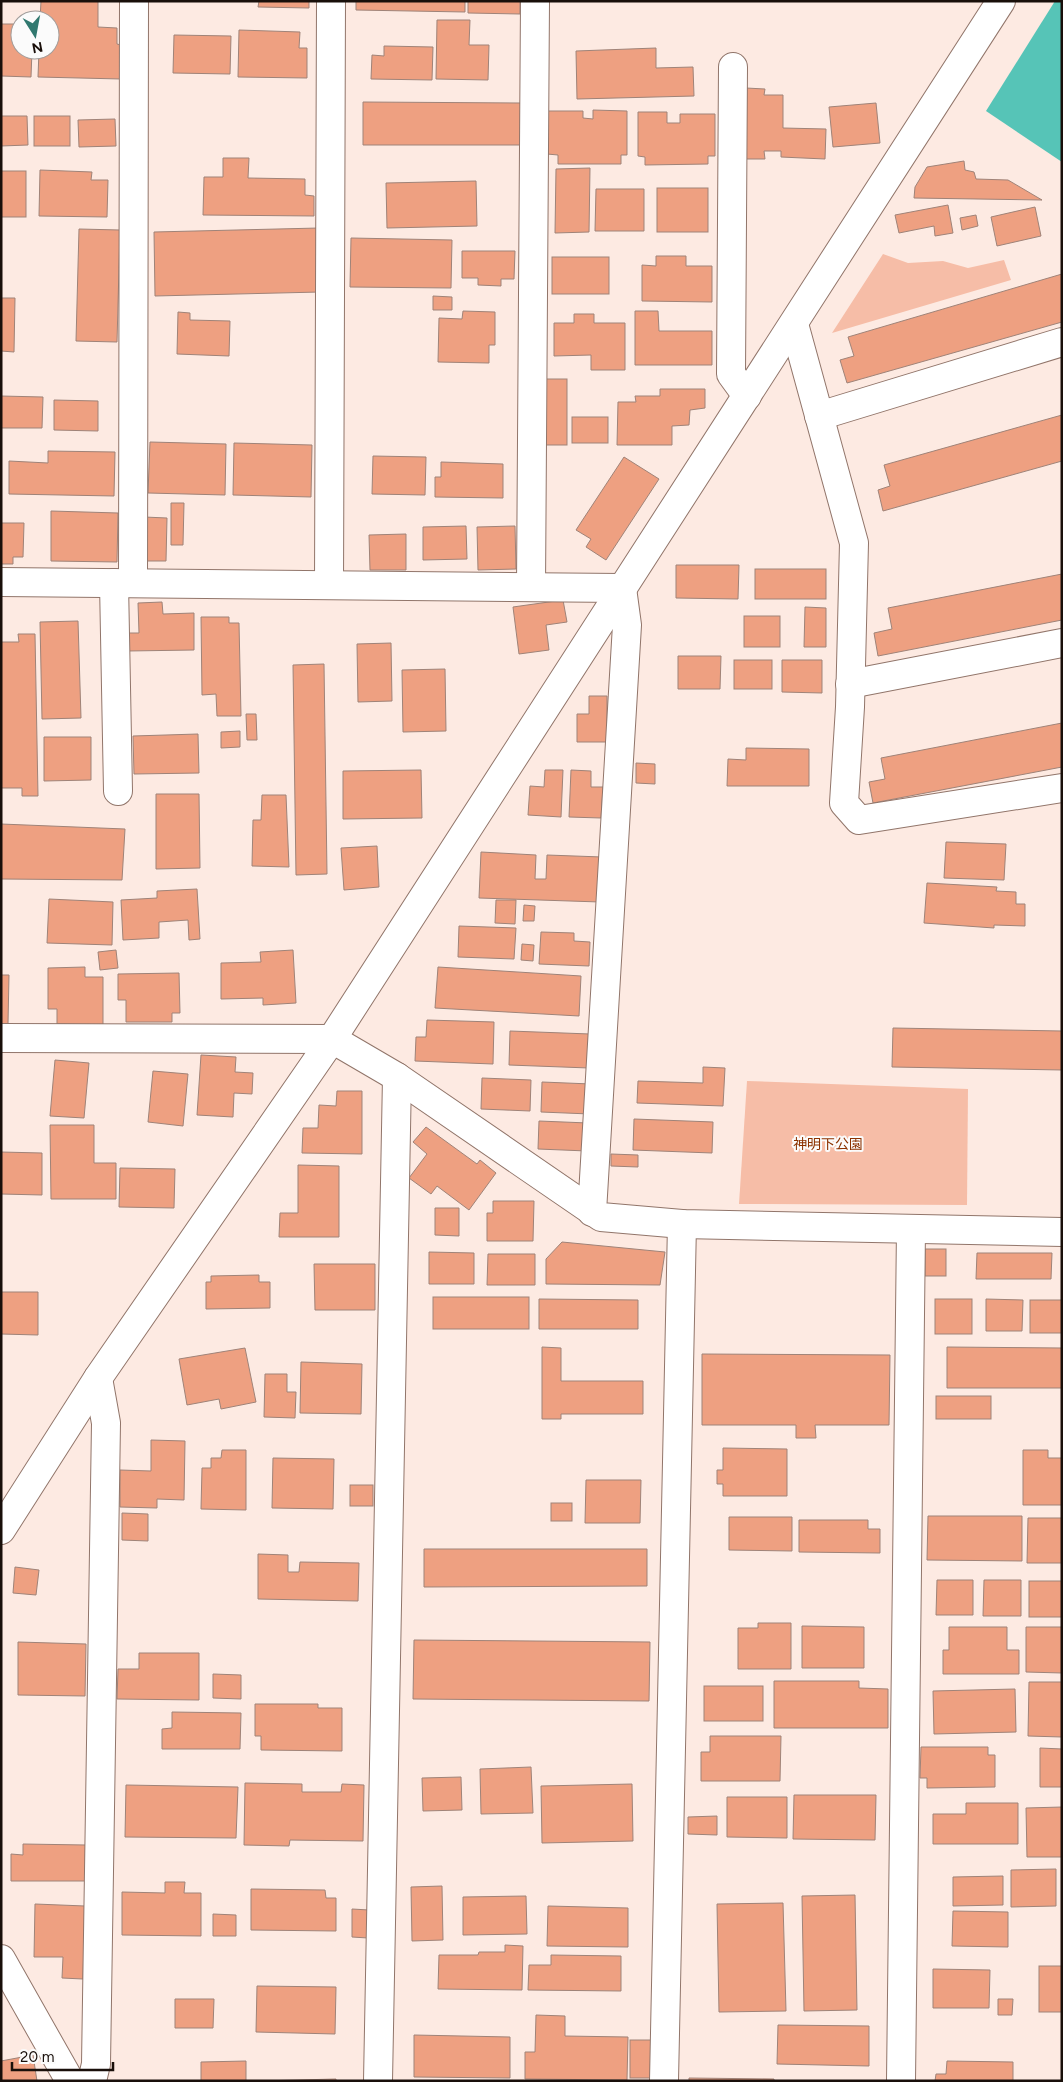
<svg xmlns="http://www.w3.org/2000/svg" width="1063" height="2082" font-family="Figtree,'Noto Sans JP',sans-serif">
  <style>
    .green { fill: #f6bda7 }
    .water { fill: #56c4b7 }
    .building { fill: #eea081; stroke: #9f8378 }
    .lines { fill: none; stroke-linecap: round; stroke-linejoin: round }
    .minor-casing { stroke: #91756a; stroke-width: 30 }
    .minor { stroke: #fff; stroke-width: 28 }
    .labels { text-anchor: middle; dominant-baseline: central; stroke-width: 4; stroke-linejoin: round; paint-order: stroke }
    .park-label { font-size: 14px; fill: #8c3200; stroke: #fbfbfb }
  </style>
  <rect width="100%" height="100%" fill="#fdeae2"/>
  <g class="green">
    <path d="M883,254L908,263L943,261L968,268L1004,260L1011,280L832,333Z"/>
    <path d="M747,1081L968,1089L967,1205L739,1204Z"/>
  </g>
  <path class="water" d="M1055,1H1062V162L986,111Z"/>
  <g class="building">
    <path d="M41,1H98V27L117,28V44L121,45V79L38,77L39,50H50V43H53V25H50V20H40Z"/>
    <path d="M259,1H309V8L258,7Z"/>
    <path d="M356,1H465V12L356,10Z"/>
    <path d="M468,1H520V14L468,13Z"/>
    <path d="M437,20H470L469,45H489L488,80L436,79Z"/>
    <path d="M1,24H20V50H32L31,77L1,76Z"/>
    <path d="M239,30L300,32L299,48H307V78L238,77Z"/>
    <path d="M174,35L231,36L230,74L173,73Z"/>
    <path d="M384,46L433,47L432,80L371,79L372,55L384,56Z"/>
    <path d="M656,48V68L693,67L694,96L577,99L576,51Z"/>
    <path d="M746,88L765,89L764,95H783V128L826,129L825,159L781,157V151H764L765,159H746Z"/>
    <path d="M363,102L521,103L522,145H363Z"/>
    <path d="M876,103L880,143L833,147L829,107Z"/>
    <path d="M593,110L627,111V155H621V164H558V155L547,154V111H583V118L593,119Z"/>
    <path d="M638,112H667V123H680V114H715V156H708V164L645,165V157L638,156Z"/>
    <path d="M1,116H27L28,145L1,146Z"/>
    <rect x="34" y="116" width="36" height="30"/>
    <path d="M115,119L116,146L79,147L78,120Z"/>
    <path d="M223,158H249L248,178L305,179V195L314,196V216L203,215L204,177H223Z"/>
    <path d="M964,161L965,170L974,172L976,179L1008,180L1042,200L914,198L915,187L927,167Z"/>
    <path d="M590,168L589,232L555,233L556,169Z"/>
    <path d="M40,170L92,172L91,180H108L107,217L39,216Z"/>
    <rect x="1" y="171" width="25" height="46"/>
    <path d="M476,181L477,226L387,228L386,183Z"/>
    <rect x="657" y="188" width="51" height="44"/>
    <path d="M596,189H644V231H595Z"/>
    <path d="M948,205L953,233L935,236L934,226L899,233L895,215Z"/>
    <path d="M1035,207L1041,236L997,246L991,217Z"/>
    <path d="M976,215L978,226L962,230L960,218Z"/>
    <path d="M319,228L320,292L155,296L154,232Z"/>
    <path d="M79,229L120,230L117,342L76,341Z"/>
    <path d="M351,238L452,240L451,288L350,287Z"/>
    <path d="M462,251H515L514,279H501V286L478,285V278H462Z"/>
    <path d="M656,256H686V266H712V302L642,301V265L656,266Z"/>
    <rect x="552" y="257" width="57" height="37"/>
    <path d="M1062,274V322L847,383L840,360L854,356L848,337Z"/>
    <path d="M433,296L452,297V310H433Z"/>
    <path d="M1,298H15L14,352L1,351Z"/>
    <path d="M463,311L495,312V345H489V363L438,362L439,318L462,319Z"/>
    <path d="M635,311H658L659,331H712V365H635Z"/>
    <path d="M178,312L190,313V320L230,321L229,356L177,354Z"/>
    <path d="M574,314H594V323H625V370H591V355L554,356V323H574Z"/>
    <rect x="544" y="379" width="23" height="66"/>
    <path d="M660,389H705V408L690,410L689,425L672,426V445H617L618,402H636L635,396H660Z"/>
    <path d="M1,396L43,397L42,428H1Z"/>
    <path d="M54,400L98,401V431L54,430Z"/>
    <path d="M1062,415V461L883,511L878,490L890,486L884,465Z"/>
    <rect x="572" y="417" width="36" height="26"/>
    <path d="M150,442L226,444L225,495L148,493Z"/>
    <path d="M234,443L312,445L311,497L233,495Z"/>
    <path d="M48,451L115,452L114,496L9,494V461L48,463Z"/>
    <path d="M373,456L426,457L425,495L372,494Z"/>
    <path d="M624,457L659,479L606,560L586,547L591,539L576,530Z"/>
    <path d="M441,462L503,464V498L435,497V477H441Z"/>
    <path d="M171,503H184L183,545H171Z"/>
    <path d="M51,511L118,513L117,562L51,561Z"/>
    <path d="M144,517L167,518L166,561H143Z"/>
    <path d="M1,523H24L23,557H13V564H1Z"/>
    <path d="M466,526L467,559L423,560V527Z"/>
    <path d="M515,526L516,569L478,570L477,527Z"/>
    <path d="M406,534V570H370L369,535Z"/>
    <path d="M676,565H739L738,599L676,598Z"/>
    <rect x="755" y="569" width="71" height="30"/>
    <path d="M1062,574V620L878,656L874,633L892,629L888,608Z"/>
    <path d="M563,600L567,622L546,625L549,650L519,654L513,607Z"/>
    <path d="M162,602L163,614L194,613V650L128,651V633H139L138,603Z"/>
    <path d="M805,607L826,608V647H804Z"/>
    <rect x="744" y="616" width="36" height="31"/>
    <path d="M201,617H229V623H239L241,716H217L216,694L202,695Z"/>
    <path d="M78,621L81,718L42,719L40,622Z"/>
    <path d="M18,634H35L38,796H22V788H1V642H19Z"/>
    <path d="M391,643L392,701L358,702L357,644Z"/>
    <path d="M678,656H721L720,689H678Z"/>
    <rect x="734" y="660" width="38" height="29"/>
    <path d="M782,660H822V693L782,692Z"/>
    <path d="M324,664L327,874L296,875L293,665Z"/>
    <path d="M445,669L446,731L403,732L402,670Z"/>
    <path d="M589,696H607V742H577V714H589Z"/>
    <path d="M246,714H256L257,740H247Z"/>
    <path d="M1062,723V767L873,803L869,782L885,779L881,758Z"/>
    <path d="M240,731V747L221,748V732Z"/>
    <path d="M198,734L199,773L134,774L133,736Z"/>
    <path d="M44,737H91V780L44,781Z"/>
    <path d="M746,748L809,749V786H727L728,759L746,760Z"/>
    <path d="M636,763L655,764V784L636,783Z"/>
    <path d="M421,770L422,818L343,819V771Z"/>
    <path d="M545,770H563L561,817L528,815L530,786L544,787Z"/>
    <path d="M571,770L591,771V787H603L601,818L569,817Z"/>
    <path d="M156,794H199L200,868L156,869Z"/>
    <path d="M262,795H286L289,867L252,866L253,820H261Z"/>
    <path d="M1,824L125,829L122,880L1,879Z"/>
    <path d="M946,842L1006,844L1004,880L944,878Z"/>
    <path d="M377,846L379,887L344,890L341,848Z"/>
    <path d="M481,852L536,855L535,879H546L547,855L602,857L600,902L479,898Z"/>
    <path d="M927,883L997,887L996,891L1016,892V904H1025V926L994,925V928L924,923Z"/>
    <path d="M197,889L200,939L189,940L188,920L159,922V938L123,940L121,900L157,898V891Z"/>
    <path d="M49,899L113,902L112,945L47,943Z"/>
    <path d="M496,900H516L515,924L495,923Z"/>
    <path d="M524,905L535,906L534,921H523Z"/>
    <path d="M459,926L516,928L514,959L458,957Z"/>
    <path d="M541,932L574,933V941L590,942L589,966L539,964Z"/>
    <path d="M522,944L534,945L533,961L521,960Z"/>
    <path d="M116,950L118,968L100,970L98,952Z"/>
    <path d="M293,950L296,1003L263,1005V998L221,999V963L261,962L260,952Z"/>
    <path d="M85,967V977H103V1025L57,1024V1009H48V968Z"/>
    <path d="M438,967L581,976L579,1016L435,1008Z"/>
    <path d="M179,973L180,1013H172V1022H126V1000H118V974Z"/>
    <path d="M1,975H9L8,1024H1Z"/>
    <path d="M427,1020L494,1022L493,1064L415,1061L416,1037H426Z"/>
    <path d="M893,1028L1062,1031V1070L892,1067Z"/>
    <path d="M510,1031L590,1034L589,1068L509,1065Z"/>
    <path d="M201,1055L236,1057L235,1072L253,1073L252,1094L234,1093L233,1117L197,1115Z"/>
    <path d="M55,1060L89,1063L84,1118L50,1116Z"/>
    <path d="M703,1067L725,1068L723,1106L637,1103L638,1081L703,1083Z"/>
    <path d="M153,1071L188,1074L183,1126L148,1122Z"/>
    <path d="M482,1078L531,1080L530,1111L481,1109Z"/>
    <path d="M542,1082L591,1084L590,1114L541,1112Z"/>
    <path d="M337,1091H362V1154L302,1153L303,1128H318L319,1105L336,1106Z"/>
    <path d="M634,1119L713,1122L712,1153L633,1150Z"/>
    <path d="M539,1121L588,1123L587,1151L538,1149Z"/>
    <path d="M50,1125H94V1163H116V1199H51Z"/>
    <path d="M426,1127L477,1164L480,1160L496,1173L469,1210L437,1186L431,1194L409,1178L427,1154L413,1142Z"/>
    <path d="M1,1152L42,1153V1195L1,1194Z"/>
    <path d="M611,1154L638,1155V1167L611,1166Z"/>
    <path d="M298,1165L339,1166V1237H279L280,1213H298Z"/>
    <path d="M120,1168L175,1169L174,1208L119,1207Z"/>
    <path d="M493,1201H534L533,1241H487V1213H493Z"/>
    <path d="M435,1208H459V1236L435,1235Z"/>
    <path d="M562,1242L665,1252L660,1285L546,1284V1259Z"/>
    <rect x="925" y="1249" width="21" height="27"/>
    <path d="M429,1252L474,1253V1284H429Z"/>
    <path d="M977,1253H1052L1051,1279H976Z"/>
    <path d="M488,1254H535V1285H487Z"/>
    <path d="M314,1264H375V1310H315Z"/>
    <path d="M259,1275V1282H270V1308L206,1309V1282H211V1276Z"/>
    <path d="M1,1292H38V1335L1,1334Z"/>
    <rect x="433" y="1297" width="96" height="32"/>
    <path d="M539,1299L638,1300V1329H539Z"/>
    <rect x="935" y="1299" width="37" height="35"/>
    <path d="M986,1299L1023,1300L1022,1331H986Z"/>
    <rect x="1030" y="1300" width="32" height="33"/>
    <path d="M542,1347L561,1348V1381H643V1414H561V1419H542Z"/>
    <path d="M947,1347L1062,1348V1388H947Z"/>
    <path d="M245,1348L256,1402L221,1409L219,1399L187,1405L179,1359Z"/>
    <path d="M702,1354L890,1355L889,1425H815L816,1438H796V1425H702Z"/>
    <path d="M301,1362L362,1364L361,1414L300,1413Z"/>
    <path d="M265,1374H287V1392H296L295,1418L264,1417Z"/>
    <rect x="936" y="1396" width="55" height="23"/>
    <path d="M151,1440L185,1441L184,1500L157,1499V1508L120,1507V1470L151,1471Z"/>
    <path d="M723,1448L787,1449V1496H723V1484H717V1470H723Z"/>
    <path d="M222,1450H246V1510L201,1509L202,1468H211V1458H221Z"/>
    <path d="M1023,1450H1048V1458H1062V1505H1023Z"/>
    <path d="M273,1458L334,1459L333,1509L272,1508Z"/>
    <path d="M586,1480H641L640,1523H585Z"/>
    <rect x="350" y="1485" width="23" height="21"/>
    <rect x="551" y="1503" width="21" height="18"/>
    <path d="M122,1513L148,1514V1541L122,1540Z"/>
    <path d="M928,1516H1022V1561L927,1560Z"/>
    <path d="M729,1517H792V1551L729,1550Z"/>
    <path d="M1028,1518H1062V1563H1027Z"/>
    <path d="M799,1520H868V1529H880V1553L799,1552Z"/>
    <path d="M424,1549H647V1586L424,1587Z"/>
    <path d="M258,1554L288,1555V1572H299L300,1562L359,1563L358,1601L258,1599Z"/>
    <path d="M15,1567L39,1570L36,1595L13,1593Z"/>
    <path d="M937,1580H973V1615H936Z"/>
    <path d="M984,1580H1021V1616H983Z"/>
    <rect x="1029" y="1581" width="33" height="36"/>
    <path d="M758,1623H791V1669H738V1628H758Z"/>
    <path d="M802,1626L864,1627V1668H802Z"/>
    <path d="M949,1627H1007V1650H1019V1674H943V1650H949Z"/>
    <path d="M1026,1627H1062V1673L1026,1672Z"/>
    <path d="M414,1640L650,1642L649,1701L413,1699Z"/>
    <path d="M18,1642L86,1644L85,1696L18,1695Z"/>
    <path d="M139,1653H199V1700L117,1699L118,1669H139Z"/>
    <path d="M213,1674L241,1675V1699L213,1698Z"/>
    <path d="M774,1681H859V1688L888,1689V1728H774Z"/>
    <path d="M1029,1682H1062V1737L1028,1736Z"/>
    <rect x="704" y="1686" width="59" height="35"/>
    <path d="M1015,1689L1016,1732L934,1734L933,1691Z"/>
    <path d="M255,1704H318V1708H342V1751L261,1750V1736H255Z"/>
    <path d="M172,1712L241,1713L240,1749H162V1729L172,1728Z"/>
    <path d="M710,1736H781L780,1781H701V1752H710Z"/>
    <path d="M921,1747H988V1755H995V1787L927,1788V1778H920Z"/>
    <path d="M1040,1748L1062,1749V1787H1040Z"/>
    <path d="M531,1767L533,1813L481,1814L480,1769Z"/>
    <path d="M461,1777L462,1810L423,1811L422,1778Z"/>
    <path d="M245,1783L302,1784V1792H341L342,1784L364,1785L363,1841L290,1840L289,1846L244,1845Z"/>
    <path d="M632,1784L633,1841L542,1843L541,1786Z"/>
    <path d="M126,1785L238,1787L236,1838L125,1837Z"/>
    <path d="M794,1795H876L875,1840L793,1839Z"/>
    <path d="M727,1797H787V1838L727,1837Z"/>
    <path d="M966,1803H1018V1844H933V1814H966Z"/>
    <path d="M1062,1807V1857H1027L1026,1808Z"/>
    <path d="M717,1816V1835L688,1834V1817Z"/>
    <path d="M23,1844L86,1845V1881H11V1854L23,1855Z"/>
    <path d="M1056,1869V1906L1011,1907V1870Z"/>
    <path d="M1003,1876V1905L953,1906V1877Z"/>
    <path d="M165,1882H185L184,1893H201V1936L122,1935V1892L165,1893Z"/>
    <path d="M442,1886L443,1940L412,1941L411,1887Z"/>
    <path d="M251,1889L325,1890L326,1898H336V1931L251,1930Z"/>
    <path d="M855,1895L857,2010L804,2011L802,1896Z"/>
    <path d="M526,1896L527,1934L463,1935V1897Z"/>
    <path d="M783,1903L786,2011L719,2012L717,1904Z"/>
    <path d="M35,1904L85,1906L83,1979L62,1978L63,1957H34Z"/>
    <path d="M548,1906L628,1908V1947L547,1946Z"/>
    <path d="M352,1909L369,1910L368,1938L352,1937Z"/>
    <path d="M953,1911L1008,1912V1947L952,1946Z"/>
    <path d="M213,1914L236,1915V1936H213Z"/>
    <path d="M505,1945L523,1946L522,1990L438,1989L439,1955H478L479,1952H505Z"/>
    <path d="M551,1955L621,1956V1991L528,1990L529,1965H551Z"/>
    <rect x="1039" y="1966" width="23" height="46"/>
    <path d="M933,1969L990,1970L989,2008H933Z"/>
    <path d="M257,1986L336,1987L335,2034L256,2032Z"/>
    <path d="M175,1999H214L213,2028H175Z"/>
    <path d="M998,1999H1013L1012,2015H998Z"/>
    <path d="M536,2015L565,2016V2036L628,2037L627,2080L525,2079V2052H535Z"/>
    <path d="M778,2025L869,2026V2066L777,2064Z"/>
    <path d="M414,2035L510,2037V2078L414,2077Z"/>
    <rect x="630" y="2040" width="21" height="38"/>
    <path d="M33,2055L37,2081H1V2061Z"/>
    <path d="M246,2061V2081H201V2062Z"/>
    <path d="M947,2061L1013,2062V2081H935L936,2074H946Z"/>
    <path d="M689,2078L774,2079V2081H689Z"/>
    <path d="M336,2079V2081H260Z"/>
  </g>
  <g class="lines">
    <g class="minor-casing">
      <g id="minor">
        <path d="M733,67L731,374L747,396"/>
        <path d="M794,324L854,543L850,707L844,803L859,820L1062,788"/>
        <path d="M819,416L1062,342"/>
        <path d="M1,582L622,588L627,625L592,1212"/>
        <path d="M114,583L118,791"/>
        <path d="M133,583L134,1"/>
        <path d="M329,585L331,1"/>
        <path d="M531,587L535,1"/>
        <path d="M850,684L1062,643"/>
        <path d="M1,1038L332,1039L397,1077L601,1217L682,1224L1062,1232"/>
        <path d="M1,1530L98,1378L332,1039L1001,1"/>
        <path d="M1,1959L70,2081"/>
        <path d="M92,2081L96,2064L106,1423L98,1378"/>
        <path d="M378,2081L397,1077"/>
        <path d="M664,2081L682,1224"/>
        <path d="M901,2081L911,1229"/>
      </g>
    </g>
    <use href="#minor" class="minor"/>
  </g>
  <g class="labels">
    <g class="park-label">
      <text x="828" y="1144">神明下公園</text>
    </g>
  </g>
  <rect width="1063" height="2082" fill="none" stroke="#190f0a" stroke-width="5"/>
  <g transform="translate(35 35) rotate(169)"><circle r="24" fill="#fbfbfb" stroke="#a19d9b"/>
  <path d="M0-4L9 19L0 12L-9 19Z" fill="#31786f"/>
  <text y="-8" font-size="14" font-weight="bold" text-anchor="middle" fill="#190f0a">N</text>
  </g>
  <path d="M12 2062v8h101v-8" fill="none" stroke="#190f0a" stroke-width="2.5"/>
  <text x="20" y="2062" font-size="15" fill="#190f0a" stroke="#fbfbfb" stroke-width="4" paint-order="stroke">20 m</text>
</svg>
